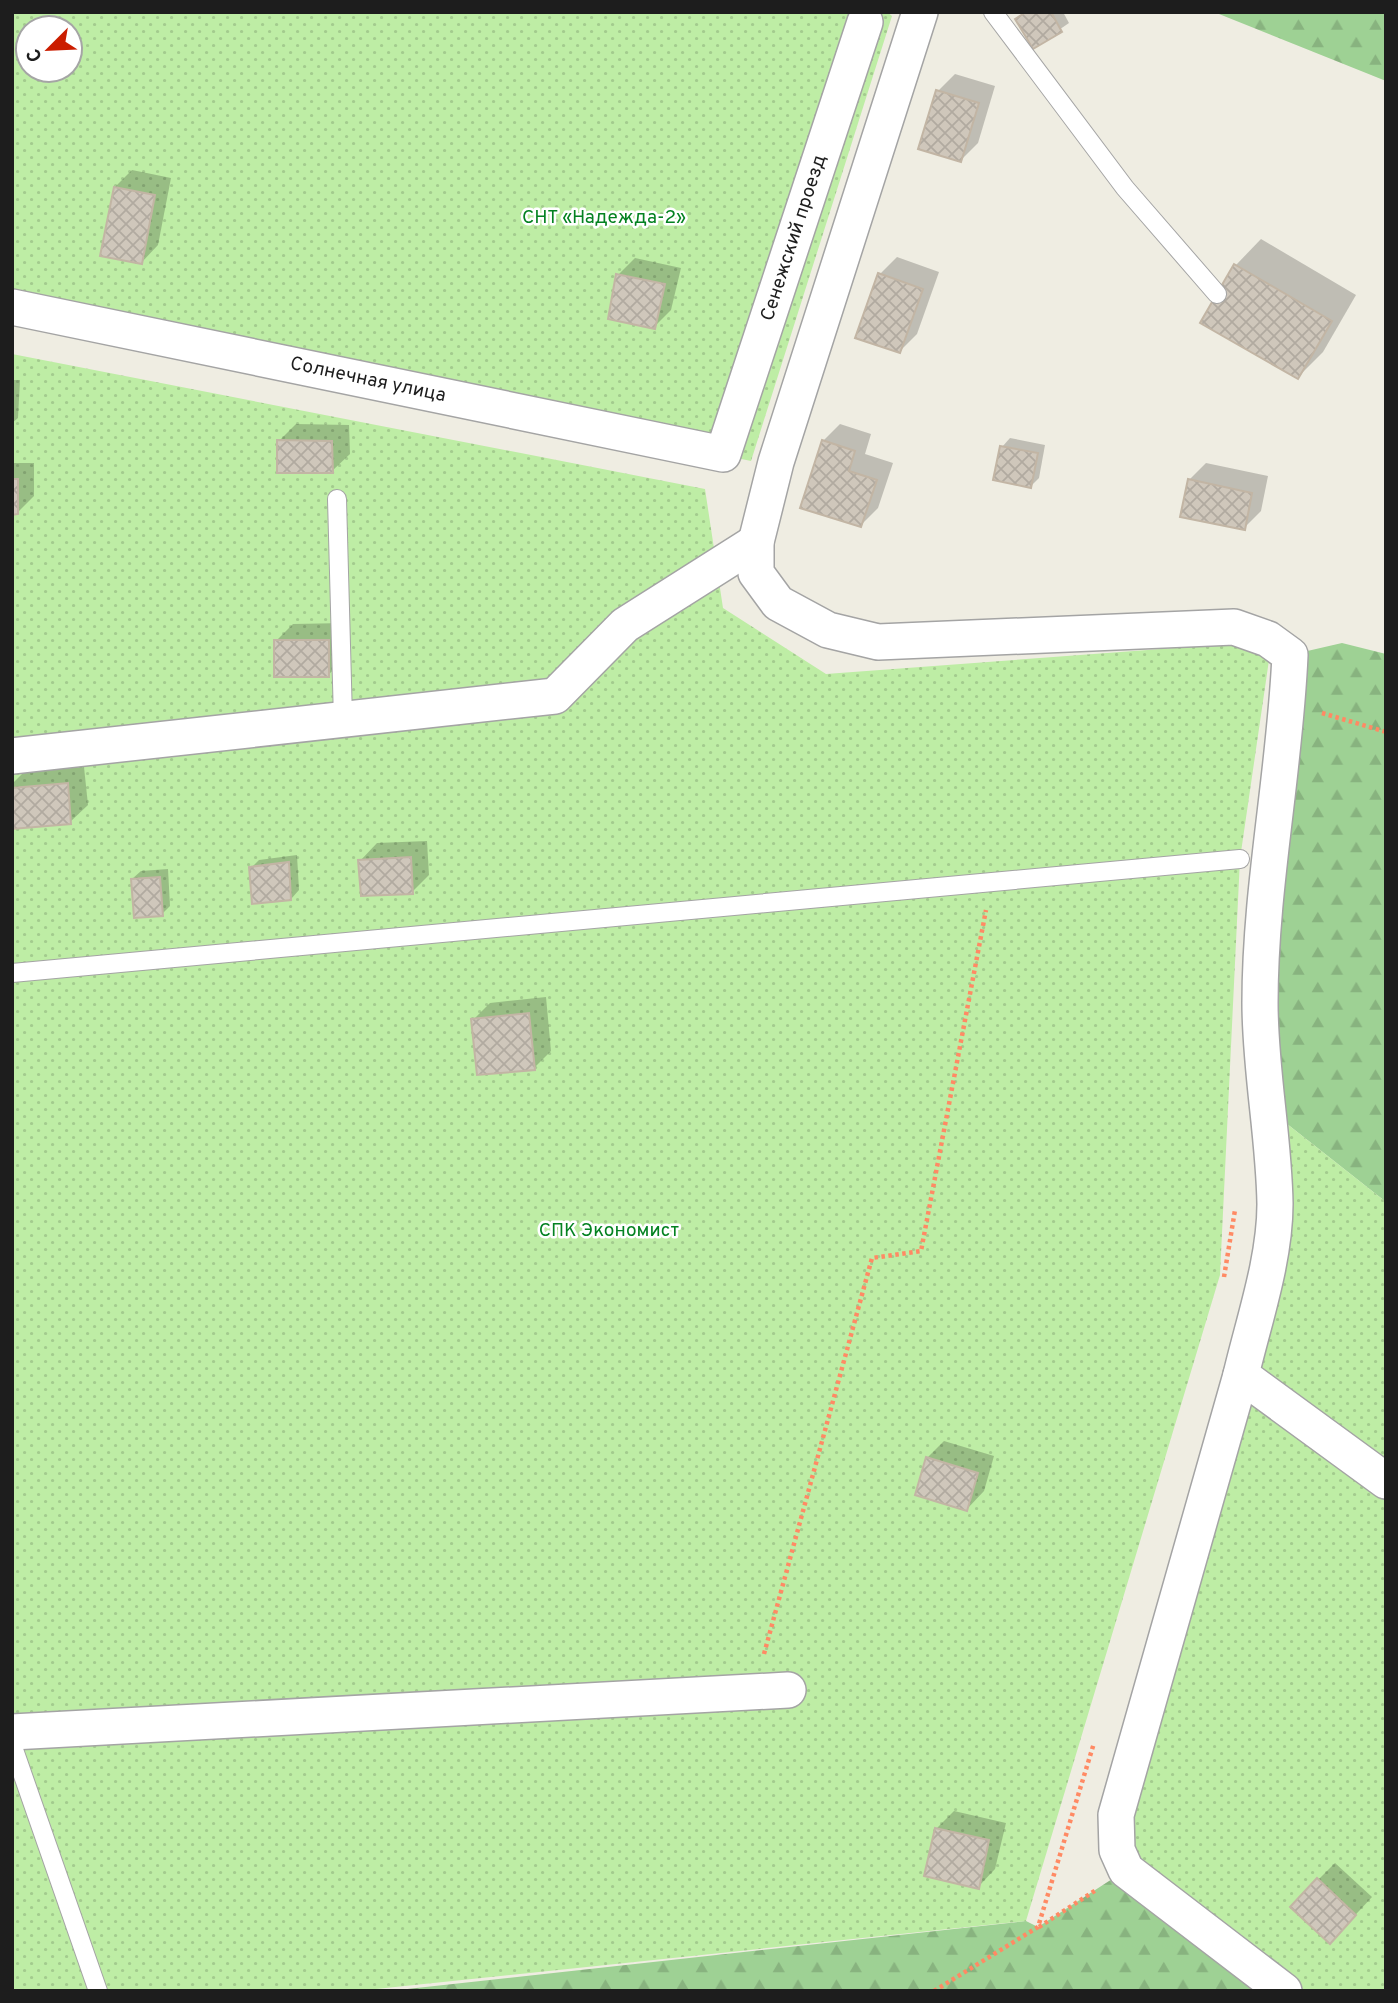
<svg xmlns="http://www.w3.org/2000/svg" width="1398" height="2003" font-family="Overpass,sans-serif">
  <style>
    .forest { fill: url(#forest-firs) }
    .garden { fill: url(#garden-dots); fill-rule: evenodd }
    .shadow { fill: #0003 }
    .building { fill: url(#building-cross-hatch); stroke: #c2b5a4; stroke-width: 2 }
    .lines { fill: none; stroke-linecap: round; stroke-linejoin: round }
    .lane-casing { stroke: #a4a4a4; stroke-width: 20 }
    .street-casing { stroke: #a4a4a4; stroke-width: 38 }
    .path { stroke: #ff8a64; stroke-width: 4.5; stroke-dasharray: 3.5 3.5; stroke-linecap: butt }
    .lane { stroke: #fff; stroke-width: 18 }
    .street { stroke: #fff; stroke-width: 35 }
    .labels { text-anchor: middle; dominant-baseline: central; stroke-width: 5; stroke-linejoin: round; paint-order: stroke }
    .park-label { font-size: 19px; fill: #048221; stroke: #fff }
    .street-label { font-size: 19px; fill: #1d1d1d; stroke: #fff }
  </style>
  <defs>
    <pattern id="forest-firs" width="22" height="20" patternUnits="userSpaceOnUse" patternTransform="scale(1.75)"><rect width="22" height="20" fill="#9ed194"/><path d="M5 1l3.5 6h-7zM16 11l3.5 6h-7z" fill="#88b37f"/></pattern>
    <pattern id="garden-dots" width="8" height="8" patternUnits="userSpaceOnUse" patternTransform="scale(1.75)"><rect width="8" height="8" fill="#beeda5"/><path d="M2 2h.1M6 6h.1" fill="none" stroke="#a3cb8e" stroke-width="1.8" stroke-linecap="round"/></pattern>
    <pattern id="building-cross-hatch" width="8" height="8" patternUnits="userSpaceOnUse" patternTransform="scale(1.75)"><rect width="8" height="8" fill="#cfc7bb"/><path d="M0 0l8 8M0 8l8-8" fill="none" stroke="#b1aaa0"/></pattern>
  </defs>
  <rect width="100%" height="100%" fill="#efede2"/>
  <g class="forest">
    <path d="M1214,12H1386V81Z"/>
    <path d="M1342,643L1386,654V1202L1268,1109L1290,655Z"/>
    <path d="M1126,1870L1284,1991H389L1026,1921L1038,1927Z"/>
  </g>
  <g class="garden">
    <path d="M12,12H887L892,16L751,461L12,307ZM28,28H70V70H28Z"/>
    <path d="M12,354L705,489L723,608L826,674L1242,643L1269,660L1240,859L1220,1275L1026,1921L357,1991H12Z"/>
    <path d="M1268,1109L1386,1202V1991H1284L1117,1850L1268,1261Z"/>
  </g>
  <g class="shadow">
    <path d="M1024,12H1063L1069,23L1034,47L1017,19Z"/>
    <path d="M955,74L995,86L978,143L961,160L938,91Z"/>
    <path d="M132,170L171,178L158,245L141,263L115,187Z"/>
    <path d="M1261,239L1356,295L1323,352L1298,377L1203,322L1236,265Z"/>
    <path d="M897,257L939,272L917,334L900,351L880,274Z"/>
    <path d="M635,258L681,268L671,310L654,327L618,275Z"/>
    <path d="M12,380H20L18,418L12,423Z"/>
    <path d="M296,424L349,425L350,454L332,471L279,441Z"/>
    <path d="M840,424L871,434L865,454L893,463L878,508L861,525L823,441Z"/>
    <path d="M1010,438L1045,445L1039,478L1031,486L1002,447Z"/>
    <path d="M12,463H34V496L17,513H12Z"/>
    <path d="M1206,463L1268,476L1261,511L1244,528L1189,480Z"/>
    <path d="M346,623V658L328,675L276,641L293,624Z"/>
    <path d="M84,767L88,805L70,822L12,827V784L24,772Z"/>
    <path d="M427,841L429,875L412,892L360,861L377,843Z"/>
    <path d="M297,855L299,890L291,899L251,868L259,860Z"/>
    <path d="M168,869L170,906L162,914L132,879L141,871Z"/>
    <path d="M546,997L551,1051L534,1068L473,1020L490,1003Z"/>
    <path d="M944,1441L994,1456L984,1491L967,1509L927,1458Z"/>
    <path d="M954,1811L1006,1823L995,1869L978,1887L926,1875L937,1828Z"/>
    <path d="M1335,1863L1372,1897L1346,1925L1318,1880Z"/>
  </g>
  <g class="building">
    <path d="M1026,12H1051L1062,32L1033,49L1015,19Z"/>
    <path d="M936,90L979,103L961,162L918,149Z"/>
    <path d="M114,187L155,195L142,264L100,256Z"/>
    <path d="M1234,264L1332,321L1298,379L1200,323Z"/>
    <path d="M878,273L923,289L900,353L855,338Z"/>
    <path d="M616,274L665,284L655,329L608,319Z"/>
    <path d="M277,440L332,441L333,473H277Z"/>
    <path d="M822,440L855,451L849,471L877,480L861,527L800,508Z"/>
    <path d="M1000,446L1038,453L1031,488L993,480Z"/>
    <path d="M12,479H18V514L12,515Z"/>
    <path d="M1188,479L1252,493L1245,530L1180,517Z"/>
    <rect x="274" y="640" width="55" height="37"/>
    <path d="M68,783L71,824L12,829V788Z"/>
    <path d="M411,857L413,894L361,896L358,860Z"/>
    <path d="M289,862L291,900L252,904L249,867Z"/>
    <path d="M160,877L163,916L134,918L131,879Z"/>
    <path d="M529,1013L535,1070L477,1075L471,1019Z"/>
    <path d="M926,1457L978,1473L967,1511L915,1495Z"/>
    <path d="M935,1828L989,1840L979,1889L924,1876Z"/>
    <path d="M1317,1878L1356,1915L1330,1944L1290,1907Z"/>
  </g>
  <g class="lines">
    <g class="lane-casing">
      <g id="lane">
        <path d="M993,12L1125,188L1217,294"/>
        <path d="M337,499L343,719"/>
        <path d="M12,973L1240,859"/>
        <path d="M12,1744L98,1991"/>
      </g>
    </g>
    <g class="street-casing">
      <g id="street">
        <path d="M920,12L776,462L756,542V573L778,603L828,630L878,642L1234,627L1268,639L1290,655C1285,772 1260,887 1260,1003C1260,1070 1274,1137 1275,1204C1275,1260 1254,1320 1241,1375L1386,1481"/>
        <path d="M12,307L723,454L865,22"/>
        <path d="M12,756L555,696L625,625L756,542"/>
        <path d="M1241,1375L1116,1815L1117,1850L1126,1870L1284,1991"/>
        <path d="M12,1732L788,1690"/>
      </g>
    </g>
    <g class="path">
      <path d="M1322,713L1386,732"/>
      <path d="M1224,1277L1235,1210"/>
      <path d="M764,1654L872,1258L921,1251L986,910"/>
      <path d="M1039,1927L1096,1890"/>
      <path d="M934,1991L1038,1927L1094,1743"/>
    </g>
    <use href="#lane" class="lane"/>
    <use href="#street" class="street"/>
  </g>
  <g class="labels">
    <g class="park-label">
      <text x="604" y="218">СНТ «Надежда-2»</text>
      <text x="609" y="1231">СПК Экономист</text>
    </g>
    <g class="street-label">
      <text transform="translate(794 238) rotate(-72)">Сенежский проезд</text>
      <text transform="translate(368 380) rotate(12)">Солнечная улица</text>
    </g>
  </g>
  <rect width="1398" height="2003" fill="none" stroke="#1d1d1d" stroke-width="28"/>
  <g transform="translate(49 49) rotate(246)"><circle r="33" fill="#ffffff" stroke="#a5a5a5" stroke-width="2"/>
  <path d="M0-5L12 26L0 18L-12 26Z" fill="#cb1d00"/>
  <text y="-10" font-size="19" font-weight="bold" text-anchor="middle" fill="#1d1d1d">С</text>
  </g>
</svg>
